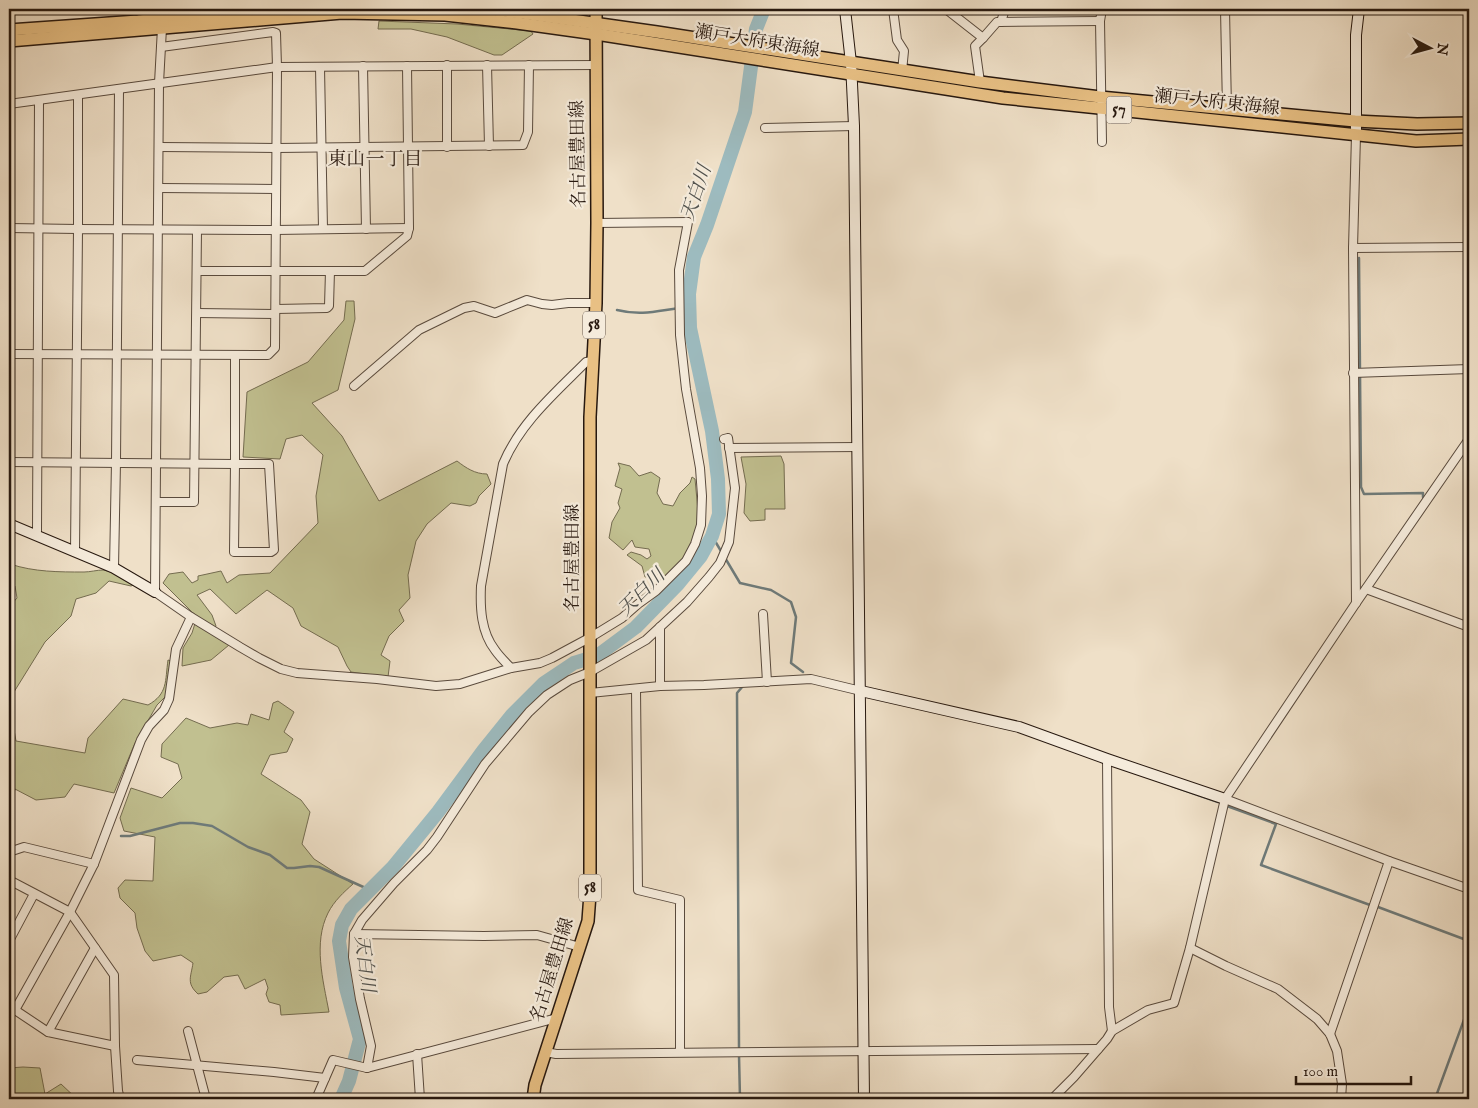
<svg xmlns="http://www.w3.org/2000/svg" width="1478" height="1108" font-family="'IM FELL English','Noto Serif JP',serif">
  <style>
    .green { fill: #c1c090; stroke: #746c50 }
    .lines { fill: none; stroke-linecap: round; stroke-linejoin: round }
    .stream { stroke: #6e7a79; stroke-width: 2.5 }
    .river { stroke: #9dbbbf; stroke-width: 14 }
    .street-casing { stroke: #594a3d; stroke-width: 10 }
    .secondary-casing { stroke: #27180f; stroke-width: 12 }
    .primary-casing { stroke: #27180f; stroke-width: 14 }
    .street { stroke: #f5ebdb; stroke-width: 8 }
    .secondary { stroke: #f5ebdb; stroke-width: 10 }
    .primary { stroke: #e8c084; stroke-width: 11 }
    .labels { text-anchor: middle; dominant-baseline: central; stroke-width: 4.5; stroke-linejoin: round; paint-order: stroke }
    .shield { fill: #f5ebdb; stroke: #65574c; stroke-width: 1 }
    .shield-label { font-size: 16px; font-weight: bold; fill: #27180f }
    .street-label { font-size: 18px; fill: #27180f; stroke: #f5ebdb }
    .neighbourhood-label { font-size: 19px; fill: #27180f; stroke: #f5ebdb }
    .water-label { font-size: 19px; font-style: italic; fill: #50514d; stroke: #f5ebdb }
  </style>
  <rect width="100%" height="100%" fill="#efe0c8"/>
  <filter id="stains"><feTurbulence type="fractalNoise" baseFrequency=".004" numOctaves="4"/><feColorMatrix values="0 0 0 0 .2 0 0 0 0 .09 0 0 0 0 .02 0 0 0 .5 -.17"/></filter>
  <radialGradient id="worn" r=".72"><stop offset=".6" stop-color="#630" stop-opacity="0"/><stop offset="1" stop-color="#630" stop-opacity=".3"/></radialGradient>
  <g class="green">
    <path d="M40,9H154L129,11L40,13Z"/>
    <path d="M379,21L457,24L531,31L533,34L502,55H494L447,37L411,29H378Z"/>
    <path d="M346,301H354L355,319L338,390L312,403L342,436L379,501L457,461C466,468 475,474 487,474L491,484L479,496L476,503L470,506L451,503L427,524L416,541L408,575L410,598L399,610L404,621L389,636L381,655L390,661L388,677L351,672L347,666L338,647L301,626L293,608L267,590L236,614L210,589L197,595L212,615L216,626L211,634L229,645L211,660L182,666L183,648L192,633L197,617L163,583L169,574L183,572L192,583L198,580V576L221,571L227,583L239,575L270,573L318,523L316,496L323,455L302,435L286,439L280,459L243,457L247,392L308,362L344,320Z"/>
    <path d="M781,456L784,464L785,509H765V520L750,521L744,513L746,484L741,457Z"/>
    <path d="M618,463L630,466L639,476L651,472L660,478L657,493L663,504L673,506L680,493L690,483L692,477L695,479L698,511V525L689,555L668,579L661,574L645,577L642,566L627,555L631,552L641,555L647,559L651,556L649,549L635,547L632,540L623,550L609,538L612,522L620,508L618,503L622,489L615,486L620,468Z"/>
    <path d="M10,564C34,572 59,572 84,572C90,572 97,570 103,570C115,572 126,579 136,584L131,586L109,581L96,593L76,599L71,616L45,642L9,700V607L17,598L15,586L9,588V565Z"/>
    <path d="M168,660L171,661L166,696L157,705L135,743L114,793L74,784L65,797L36,800L15,789L9,821V715L13,724L16,741L85,753L88,738L123,699L148,705C168,694 165,681 168,660Z"/>
    <path d="M278,701L294,712L284,732L293,739L287,752L270,755L261,774L301,800L310,812L302,844L314,859L353,884C344,892 334,901 328,913C313,943 323,980 329,1012L281,1015L280,1005L269,1002L266,994L268,988L265,979L245,989L238,975L224,977L207,992L198,994C186,983 191,977 193,963L181,955L153,961L145,951L137,928L135,913L120,898L118,888L125,880L153,881L155,837L124,831L120,818L131,788L162,798L182,778L178,764L161,757L162,744L186,718L210,728L237,723L248,725L251,714L269,720L273,703Z"/>
    <path d="M23,1067L40,1068L45,1094L61,1084L77,1099H9V1068Z"/>
  </g>
  <g class="lines">
    <g class="stream">
      <path d="M1359,258L1361,487L1364,494L1423,493V497"/>
      <path d="M617,310C645,317 662,309 689,307"/>
      <path d="M712,536L740,583L771,590L791,602L796,617L791,663L803,672"/>
      <path d="M1172,786L1218,802"/>
      <path d="M1227,806L1276,824L1261,865L1370,905"/>
      <path d="M121,836H130L180,823H193L212,826L248,847L270,855L287,868H294L310,866L319,867L370,890"/>
      <path d="M1378,907L1469,941"/>
      <path d="M739,1047L737,693L743,686"/>
      <path d="M739,1055L740,1099"/>
      <path d="M1435,1099L1469,1006"/>
    </g>
    <path class="river" d="M341,1099L349,1081L360,1039L346,988L339,941L342,925L351,909L393,867L438,812L483,751L512,715L544,683L574,663L597,656L636,627L678,584L701,556L712,536L719,514L718,479L712,431L690,328L689,294L694,257L707,225L745,112L756,29L764,9"/>
    <g class="street-casing">
      <g id="street">
        <path d="M893,9L897,40L904,51L902,71"/>
        <path d="M946,9L983,38L975,46L980,82"/>
        <path d="M1225,9L1227,109"/>
        <path d="M1001,22L1005,9"/>
        <path d="M162,28L159,83L155,592L191,617L240,647L259,658L281,669L297,673L377,679L436,686L460,684L511,668L540,663L552,658L591,637L622,618L638,604L656,591L686,561L695,544L701,525L702,496L700,468L686,389L680,335L679,270L688,222L597,223"/>
        <path d="M983,38L997,22L1100,21"/>
        <path d="M447,65V147"/>
        <path d="M487,65L489,146"/>
        <path d="M363,66L366,229"/>
        <path d="M320,67L323,229"/>
        <path d="M9,104L277,67L596,65"/>
        <path d="M765,128L854,126"/>
        <path d="M1356,135L1353,248L1356,603"/>
        <path d="M1102,142L1100,21L1102,9"/>
        <path d="M159,147L277,148L523,145L528,132L529,65"/>
        <path d="M159,188L276,189"/>
        <path d="M9,228L78,229V95"/>
        <path d="M1353,248L1469,247"/>
        <path d="M197,271H365L407,236L409,228L407,66"/>
        <path d="M276,309L327,308L329,306L330,271"/>
        <path d="M197,313L275,314"/>
        <path d="M9,354L268,355L275,348L277,67L276,33L273,32L161,47"/>
        <path d="M1353,373L1469,369"/>
        <path d="M354,386L419,330L464,308L474,306L495,313L527,300L542,304L552,305L568,303H596"/>
        <path d="M729,448L858,447"/>
        <path d="M9,462L235,464V355"/>
        <path d="M235,464H269L274,550L271,552H234Z"/>
        <path d="M156,502H194L197,230"/>
        <path d="M36,535L37,531L39,100"/>
        <path d="M75,552L78,229L276,230L409,228"/>
        <path d="M114,568L116,462L119,89"/>
        <path d="M1366,589L1469,627"/>
        <path d="M763,614L767,682"/>
        <path d="M511,668C505,662 499,656 495,650C481,632 480,608 481,586L503,464C520,423 555,393 586,362L592,361"/>
        <path d="M660,686V627"/>
        <path d="M636,689L638,890L680,900V1052"/>
        <path d="M590,693L660,686L704,685L811,679L861,691"/>
        <path d="M1107,759L1109,1007L1112,1031"/>
        <path d="M1225,799L1389,861L1469,889"/>
        <path d="M9,852L24,847L94,864"/>
        <path d="M9,880L70,912L114,975L115,1046L118,1091L120,1099"/>
        <path d="M354,934L484,936L537,935L580,947"/>
        <path d="M9,941L34,894"/>
        <path d="M1190,948L1226,966L1278,989L1317,1019L1330,1034L1337,1051L1342,1084L1341,1099"/>
        <path d="M9,1009L15,1010L48,1032L115,1046"/>
        <path d="M15,1010L70,912L94,864L141,740L149,726L164,710L169,699L176,649L191,617"/>
        <path d="M188,1031L206,1099"/>
        <path d="M48,1032L95,948"/>
        <path d="M1330,1034L1389,861"/>
        <path d="M546,1052L556,1054L1098,1049"/>
        <path d="M417,1054L420,1099"/>
        <path d="M137,1060L274,1072L325,1078"/>
        <path d="M367,1068L371,1046L360,999L353,957L354,934L362,920L394,883L427,850L437,837L485,764L529,712L547,695L570,680L590,672L646,640L687,602L709,577L720,563L729,542L735,488L728,438L724,439"/>
        <path d="M316,1099L333,1060L367,1068L557,1018"/>
        <path d="M1052,1099L1074,1077L1107,1039L1112,1031L1148,1010L1174,1003L1190,948L1225,799L1356,603L1469,439"/>
      </g>
    </g>
    <g class="secondary-casing">
      <g id="secondary">
        <path d="M845,9L851,63L854,126L864,1099"/>
        <path d="M1356,135V35L1359,9"/>
        <path d="M9,524L114,568L155,592"/>
        <path d="M861,691L1019,727L1107,759L1225,799"/>
      </g>
    </g>
    <g class="primary-casing">
      <g id="primary">
        <path d="M482,9L522,13L657,32L980,82L1100,97L1355,121L1417,124L1469,123"/>
        <path d="M9,30L138,21L267,9"/>
        <path d="M9,41L342,13L445,15L517,23L596,34L1003,98L1416,141L1469,139"/>
        <path d="M533,1099L535,1085L588,921L590,894V417L596,303L597,223L596,9"/>
      </g>
    </g>
    <use href="#street" class="street"/>
    <use href="#secondary" class="secondary"/>
    <use href="#primary" class="primary"/>
  </g>
  <g class="labels">
    <g class="shield">
      <rect x="1106.5" y="96.5" width="25" height="27" rx="4"/>
      <rect x="583" y="311.5" width="22" height="27" rx="4"/>
      <rect x="579" y="874.5" width="22" height="27" rx="4"/>
    </g>
    <g class="shield-label">
      <text x="1119" y="110">57</text>
      <text x="594" y="325">58</text>
      <text x="590" y="888">58</text>
    </g>
    <g class="street-label">
      <text transform="translate(757 42) rotate(9)">瀬戸大府東海線</text>
      <text transform="translate(1217 103) rotate(6)">瀬戸大府東海線</text>
      <text transform="translate(579 154) rotate(-91)">名古屋豊田線</text>
      <text transform="translate(573 558) rotate(-90)">名古屋豊田線</text>
      <text transform="translate(553 970) rotate(-73)">名古屋豊田線</text>
    </g>
    <g class="neighbourhood-label">
      <text x="375" y="160">東山一丁目</text>
    </g>
    <g class="water-label">
      <text transform="translate(697 193) rotate(-71)">天白川</text>
      <text transform="translate(642 593) rotate(-45)">天白川</text>
      <text transform="translate(364 964) rotate(83)">天白川</text>
    </g>
  </g>
  <rect width="1478" height="1108" fill="none" stroke="#efe0c8" stroke-width="30"/>
  <rect x="10" y="10" width="1458" height="1088" fill="none" stroke="#27180f" stroke-width="2.5"/>
  <rect x="15" y="15" width="1448" height="1078" fill="none" stroke="#27180f"/>
  <g transform="translate(1430 48) rotate(96)" stroke="#f5ebdb" stroke-width="4" paint-order="stroke">
  <path d="M0-4L9 19L0 12L-9 19Z" fill="#27180f"/>
  <text y="-8" font-size="14" font-weight="bold" text-anchor="middle" fill="#27180f">N</text>
  </g>
  <path d="M1296 1076v8h115v-8" fill="none" stroke="#27180f" stroke-width="2.5"/>
  <text x="1303" y="1076" font-size="15" fill="#27180f" stroke="#f5ebdb" stroke-width="4" paint-order="stroke">100 m</text>
  <rect width="100%" height="100%" filter="url(#stains)"/>
  <rect width="100%" height="100%" fill="url(#worn)"/>
</svg>
